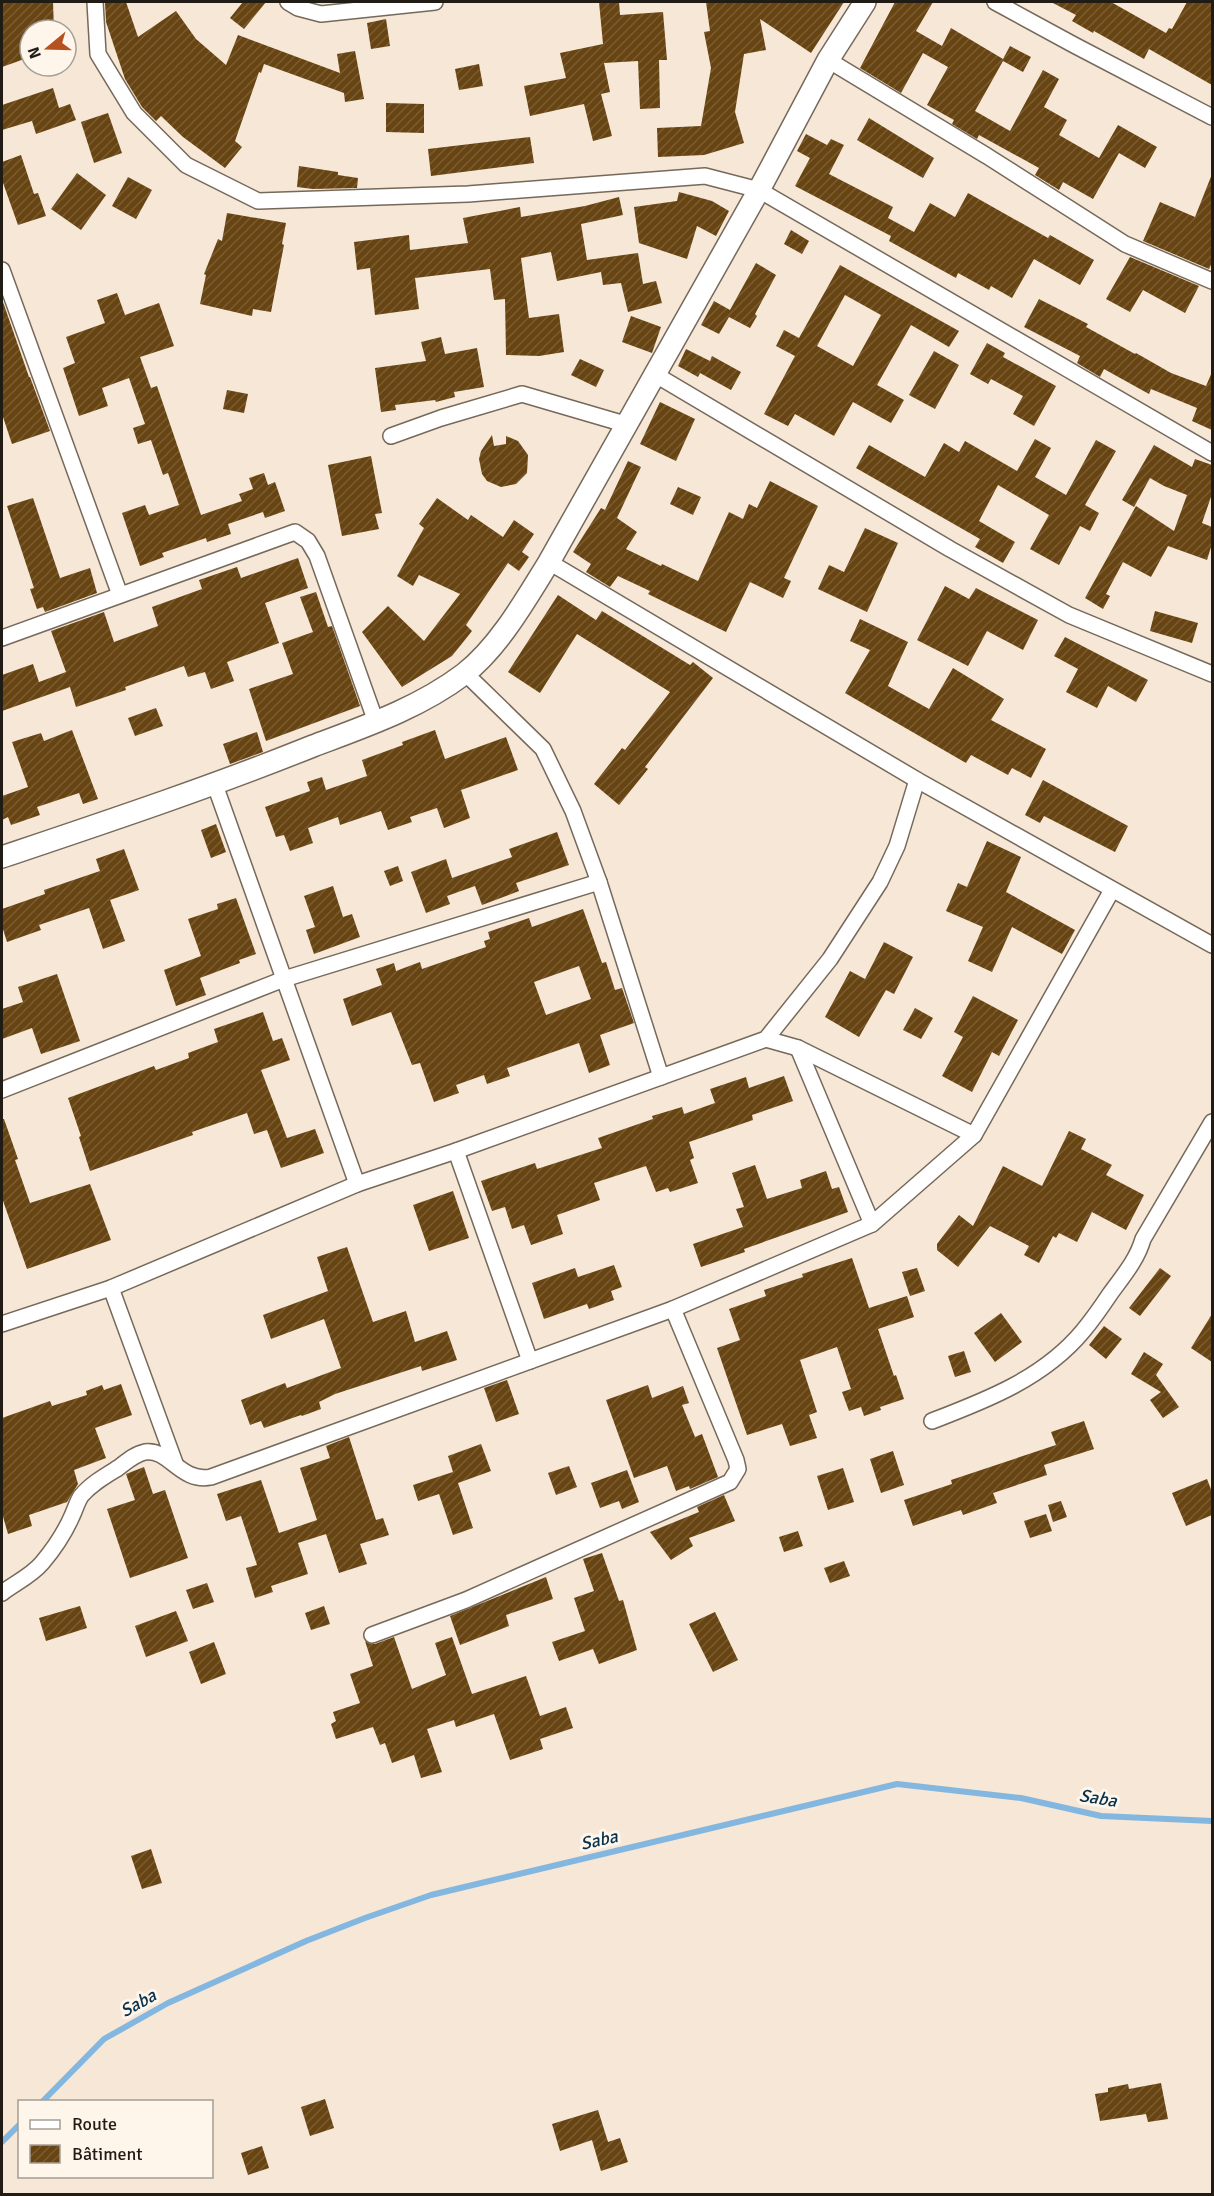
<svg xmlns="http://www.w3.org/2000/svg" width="1214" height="2196" font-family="Signika,sans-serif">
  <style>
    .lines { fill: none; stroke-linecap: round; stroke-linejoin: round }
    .stream { stroke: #83b7df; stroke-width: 6 }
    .building { fill: url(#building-hatch); fill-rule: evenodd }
    .street-casing { stroke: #76695a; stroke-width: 18 }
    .secondary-casing { stroke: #76695a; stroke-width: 24 }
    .street { stroke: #fff; stroke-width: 15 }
    .secondary { stroke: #fff; stroke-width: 21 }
    .labels { text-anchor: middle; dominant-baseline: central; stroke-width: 6; stroke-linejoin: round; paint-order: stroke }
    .water-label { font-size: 18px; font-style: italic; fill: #07314c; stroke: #fef5eb }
  </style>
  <defs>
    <pattern id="building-hatch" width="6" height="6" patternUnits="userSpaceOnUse" patternTransform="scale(1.5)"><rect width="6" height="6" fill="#674412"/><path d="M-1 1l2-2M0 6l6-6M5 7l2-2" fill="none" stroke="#785c33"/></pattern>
  </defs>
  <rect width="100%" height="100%" fill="#f6e7d6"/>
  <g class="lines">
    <!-- stream -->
    <g class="stream">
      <path d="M42,2102L104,2039L168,2003L306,1941L365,1918L431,1895L897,1784L1021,1798L1101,1816L1212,1821"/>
      <path d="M2,2142L20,2124"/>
    </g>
  </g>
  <!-- building -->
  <g class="building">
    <path d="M2,2H53L54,30H30V57L2,67Z"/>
    <path d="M108,2H126L138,37L176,11L196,39L226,65L238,35L340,73L337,54L355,51L364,99L345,102L344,93L264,64L261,73L259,72L235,141L242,147L225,168L183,137L161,116L156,121L142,107L125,79L106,22L105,3Z"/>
    <path d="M243,2H266L244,29L230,18Z"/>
    <path d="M599,2H619L620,15L663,12L667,60H659L660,108L640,109L638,61L604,63L610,92L601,94L612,136L593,141L584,104L530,116L524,86L566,78L560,53L603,44Z"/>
    <path d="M706,2H844L811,53L760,19L766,50L744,54L735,112L744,143L704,155L658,157L657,128L701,126L711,68L704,32L710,31Z"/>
    <path d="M895,2H933L916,31L942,46L951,28L1003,59L1010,46L1031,57L1023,72L1003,61L975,111L1010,131L1043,70L1059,79L1044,107L1067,120L1059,135L1099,158L1118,125L1157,147L1145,168L1119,153L1093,199L1063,182L1059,190L1035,175L1039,168L979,135L977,139L952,124L954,120L927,105L948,67L923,53L901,93L860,68Z"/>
    <path d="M1051,2H1111L1166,33L1169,28L1172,29L1187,2H1212V85L1149,49L1144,59L1094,31L1093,33L1072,21L1076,15Z"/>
    <path d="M386,19L390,46L371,49L367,23Z"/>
    <path d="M479,64L483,86L459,90L455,69Z"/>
    <path d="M53,88L59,108L70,104L76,120L36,134L32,121L2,130V105Z"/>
    <path d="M386,103L424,104V133L386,132Z"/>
    <path d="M108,113L122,153L94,163L81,122Z"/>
    <path d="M869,118L934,158L923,178L857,140Z"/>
    <path d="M806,134L827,145L831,139L844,145L829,174L893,207L888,218L914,232L930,203L955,217L968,193L1048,238L1050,235L1094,260L1080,285L1034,259L1012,298L991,286L989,290L958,273L956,278L889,241L891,236L795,186L810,158L797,151Z"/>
    <path d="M530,137L534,163L431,176L428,149Z"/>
    <path d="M21,155L34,194L38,193L46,216L18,225L2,180V162Z"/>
    <path d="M299,166L338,172V175L358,178L357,188L313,189L297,187Z"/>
    <path d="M77,173L106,195L81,230L51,209Z"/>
    <path d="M1212,174V263L1209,269L1143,241L1160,202L1195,217Z"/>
    <path d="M128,177L152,190L136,219L112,206Z"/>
    <path d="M679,192L712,201L729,211L716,236L697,226L687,259L639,243L634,207L677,201Z"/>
    <path d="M619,197L623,215L581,224L587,260L638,253L643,284L656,281L662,303L628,312L621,283L603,285L601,272L557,281L551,252L521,258L529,318L559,314L564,352L539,356L506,355L505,299L494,300L490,269L415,278L419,309L375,315L370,268L357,270L354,242L409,235L410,250L468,243L463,218L520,207L521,217L585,206Z"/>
    <path d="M227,213L286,223L282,244L284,245L271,312L253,309L252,316L200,304L206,275L204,274L218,239L222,241Z"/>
    <path d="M791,230L809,241L802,254L784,244Z"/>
    <path d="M1130,257L1199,286L1185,313L1143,290L1130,312L1106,299Z"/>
    <path d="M756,263L776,275L755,314L757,316L750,328L729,317L719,334L701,325L714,301L730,310Z"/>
    <path d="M840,265L959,331L949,347L911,325L877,385L904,400L891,423L853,402L834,436L795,414L788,426L764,414L795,356L776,346L784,330L799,338ZM845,295L881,315L853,366L817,346Z"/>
    <path d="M117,293L125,315L159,303L174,346L140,357L151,388L157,386L201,515L242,501L239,494L253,489L249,478L264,473L268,485L275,482L285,511L265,518L263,512L228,524L231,534L207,542L206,538L162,553L164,557L140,566L122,513L145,505L149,515L179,505L168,473L163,475L151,440L138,444L133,428L145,424L129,378L102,388L108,406L79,416L63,368L75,363L66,337L105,323L97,300Z"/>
    <path d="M1039,299L1088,324L1086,327L1135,354L1136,353L1171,373L1206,386L1212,372V430L1192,421L1197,408L1151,389L1149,394L1104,369L1100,377L1077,363L1080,356L1024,327Z"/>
    <path d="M2,302H3L29,377H30L50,431L12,444L2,414Z"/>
    <path d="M631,316L661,327L652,353L622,342Z"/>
    <path d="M441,337L445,354L477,348L484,387L454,392L455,397L436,402L435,400L395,405L396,410L381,412L375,368L426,361L421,342Z"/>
    <path d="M987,343L1005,353L1003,357L1056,386L1034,426L1013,414L1023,396L991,379L988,384L970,374Z"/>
    <path d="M686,349L710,361L712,356L741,372L731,390L700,373L698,377L678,366Z"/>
    <path d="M934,351L959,365L935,409L909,395Z"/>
    <path d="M580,359L604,370L596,387L571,375Z"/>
    <path d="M227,390L248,394L244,413L223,409Z"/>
    <path d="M660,402L695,419L676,461L640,444Z"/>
    <path d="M492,435L494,446L506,444V436L518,441L528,455L527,473L516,484L501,487L487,481L482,474L479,459L481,451Z"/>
    <path d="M1035,439L1051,448L1035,477L1066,495L1096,440L1116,451L1085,505L1099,513L1090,531L1080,526L1059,565L1030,549L1049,515L998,485L979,521L1015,542L1003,563L975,547L980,539L856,468L869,445L925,477L944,443L959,452L965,441L1017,471Z"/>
    <path d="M1154,445L1192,467L1195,459L1212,465V494L1202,523L1212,527V544L1207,560L1168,546L1151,577L1123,562L1106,594L1110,596L1103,609L1085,598L1136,506L1174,531L1187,495L1164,486L1150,478L1134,507L1122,500Z"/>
    <path d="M371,456L382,513L375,514L379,529L342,536L328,465Z"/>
    <path d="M628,461L641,467L617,518L637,532L626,549L661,566L662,564L698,581L729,512L743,519L749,504L757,508L770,481L818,506L784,578L791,581L783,598L750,582L726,632L648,594L650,591L618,576L610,587L586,572L591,564L573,552L601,508L605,510Z"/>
    <path d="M678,487L701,497L693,515L670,504Z"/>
    <path d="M33,498L60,578L90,568L97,593L45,612L43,607L37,609L30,589L34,588L7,506Z"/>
    <path d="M437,498L468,520L471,515L503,537L514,520L534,534L522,552L529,557L519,571L508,563L466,625L472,631L452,656L402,687L362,632L388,606L424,641L460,594L419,575L413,586L397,576L424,528L419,524Z"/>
    <path d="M865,528L898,543L867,612L818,589L829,565L844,572Z"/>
    <path d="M298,558L308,588L265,603L279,643L227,662L234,681L211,689L205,672L188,677L184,666L125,687L126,690L76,707L70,687L2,711V675L33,664L39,682L66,672L51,631L104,612L114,642L158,626L152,607L202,589L199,580L237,567L241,578Z"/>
    <path d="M945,586L969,599L976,588L1038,620L1023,650L987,631L968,666L917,640Z"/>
    <path d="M316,592L328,627L332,626L360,706L266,741L249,689L293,674L282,643L313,632L300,597Z"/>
    <path d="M558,595L596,620L602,611L690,665L693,662L713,678L645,767L648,769L619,805L594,784L622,748L625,750L670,692L577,634L540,693L508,672Z"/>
    <path d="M1155,611L1198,623L1192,643L1150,631Z"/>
    <path d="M860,619L908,642L888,686L929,709L953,668L1004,699L991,720L1046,749L1031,778L1012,768L1008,775L971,755L966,763L845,693L870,650L850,641Z"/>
    <path d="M1065,637L1148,680L1136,702L1108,686L1097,708L1066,692L1078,669L1054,656Z"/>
    <path d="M156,708L163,726L135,736L128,718Z"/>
    <path d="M72,730L98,799L83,804L79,793L37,807L40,815L11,825L8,817L2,820V796L28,787L12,742L41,733L44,741Z"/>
    <path d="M435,730L445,759L506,737L518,770L461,790L470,818L444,828L437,808L410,817L412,822L388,830L381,811L340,825L338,817L308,828L313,843L290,851L284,835L276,837L265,807L310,791L307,782L322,777L326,790L367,776L362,760L403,745L402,742Z"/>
    <path d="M257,732L263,752L230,764L223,744Z"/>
    <path d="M1043,780L1128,826L1115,852L1044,816L1040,823L1025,815Z"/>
    <path d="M216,824L226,852L211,858L201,830Z"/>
    <path d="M557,832L569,865L516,883L519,891L482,905L475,886L447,896L450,904L426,913L411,872L446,859L452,878L512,857L509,849Z"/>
    <path d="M987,841L1021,857L1006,892L1075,930L1062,954L1012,927L992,972L968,961L983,927L946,911L958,883L967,887Z"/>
    <path d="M124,849L139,890L110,900L125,941L103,949L89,908L39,925L41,930L7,942L2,926V909L45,894L44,890L100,871L96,859Z"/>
    <path d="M398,866L403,881L390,886L384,871Z"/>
    <path d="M333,886L343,917L352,914L360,937L314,954L306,930L315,927L304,896Z"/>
    <path d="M236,898L256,954L239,960L240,963L200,978L206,995L176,1006L164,970L201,956L188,919L218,909L217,904Z"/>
    <path d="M583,909L602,963L606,962L615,990L622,988L634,1023L600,1035L610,1065L589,1073L579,1043L507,1068L510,1076L487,1084L484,1075L456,1085L459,1093L434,1102L420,1063L412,1065L391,1012L352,1026L343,999L382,985L376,969L394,963L396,971L420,962L422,969L486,947L484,941L490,939L488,932L529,918L532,927ZM579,966L591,999L546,1015L534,982Z"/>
    <path d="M884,942L913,957L894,994L886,990L859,1037L825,1017L850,971L865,979Z"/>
    <path d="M57,974L80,1041L41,1054L32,1028L2,1039V1009L23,1002L18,987Z"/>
    <path d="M973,996L1018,1020L999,1056L992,1052L972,1092L942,1076L963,1037L954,1032Z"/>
    <path d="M915,1008L933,1018L921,1039L903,1030Z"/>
    <path d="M263,1012L273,1041L282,1038L290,1060L261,1070L287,1138L315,1129L324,1153L281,1168L267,1130L254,1134L247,1113L192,1132L193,1135L90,1171L79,1137L81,1136L68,1098L154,1066L156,1070L189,1058L188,1053L218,1042L214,1029Z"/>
    <path d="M784,1076L793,1101L752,1115L753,1120L689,1142L694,1158L690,1160L698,1183L670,1192L668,1188L656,1192L646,1166L594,1183L600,1200L557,1215L563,1234L531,1245L524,1225L512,1229L505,1207L492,1211L481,1181L535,1163L537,1169L602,1148L598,1138L653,1119L652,1116L682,1107L684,1114L715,1103L710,1089L746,1077L749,1088Z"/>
    <path d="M2,1119H4L18,1159L15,1160L30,1203L90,1184L111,1240L27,1269L2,1198Z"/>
    <path d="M1069,1131L1086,1139L1081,1149L1112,1165L1106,1175L1144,1195L1126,1230L1092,1212L1077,1242L1059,1233L1056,1238L1053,1236L1039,1263L1024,1255L1029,1246L990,1226L958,1267L937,1250V1244L959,1215L973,1226L1003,1166L1042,1186Z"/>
    <path d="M755,1165L767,1199L802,1188L800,1180L826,1171L832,1189L839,1187L848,1212L744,1249L745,1252L701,1267L693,1244L743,1227L736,1209L744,1207L732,1173Z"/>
    <path d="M453,1191L469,1238L429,1251L413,1205Z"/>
    <path d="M347,1247L373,1322L406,1311L415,1342L447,1331L457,1360L422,1371L421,1366L335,1394L319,1402L321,1409L302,1416L301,1415L264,1428L261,1421L250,1425L241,1400L285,1383L287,1388L341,1368L324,1319L271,1339L263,1315L328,1291L317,1257Z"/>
    <path d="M852,1258L869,1308L907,1296L914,1317L878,1329L894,1376L896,1375L904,1399L880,1407L881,1410L864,1416L861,1407L849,1411L842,1392L851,1389L837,1347L800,1360L817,1412L809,1415L817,1438L790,1446L782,1424L747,1435L717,1348L740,1340L729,1309L766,1296L764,1290L803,1277L802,1274Z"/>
    <path d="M614,1265L622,1287L611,1291L614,1300L589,1309L587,1304L544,1319L532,1283L575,1268L578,1277Z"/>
    <path d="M917,1268L925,1291L910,1296L902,1272Z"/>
    <path d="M1160,1268L1171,1276L1140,1316L1129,1308Z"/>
    <path d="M1001,1313L1022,1342L995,1362L974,1333Z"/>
    <path d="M1212,1314V1362L1191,1348Z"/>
    <path d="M1104,1326L1122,1339L1106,1359L1089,1345Z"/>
    <path d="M964,1351L971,1372L955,1377L948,1356Z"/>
    <path d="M1144,1352L1163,1364L1156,1375L1179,1407L1163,1418L1150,1400L1161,1392L1131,1374Z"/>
    <path d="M507,1380L519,1414L496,1422L484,1388Z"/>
    <path d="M121,1384L132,1415L95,1428L106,1458L74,1470L78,1484L67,1502L29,1515L32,1526L8,1534L2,1513V1418L50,1401L52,1406L87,1395L86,1391L102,1385L104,1390Z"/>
    <path d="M648,1385L652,1398L683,1386L689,1403L682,1405L695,1437L702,1434L718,1477L690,1489L689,1486L676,1491L667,1466L634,1478L606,1400Z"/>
    <path d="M1084,1421L1094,1449L1044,1465L1047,1475L993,1493L997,1503L963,1515L961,1510L913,1526L904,1500L952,1484L951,1480L1056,1445L1051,1432Z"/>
    <path d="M349,1437L376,1520L383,1518L389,1535L360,1544L367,1564L339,1573L326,1534L298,1543L308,1574L271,1586L273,1592L255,1598L246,1568L257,1565L241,1516L226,1521L217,1494L261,1480L279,1533L317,1520L300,1468L330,1458L326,1446Z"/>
    <path d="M481,1444L491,1471L458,1483L473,1528L453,1535L439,1494L418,1501L413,1485L453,1472L448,1456Z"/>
    <path d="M893,1451L904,1485L881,1493L870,1459Z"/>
    <path d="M569,1466L577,1487L556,1495L548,1473Z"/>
    <path d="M144,1467L153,1494L165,1490L188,1558L130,1578L107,1509L135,1500L126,1474Z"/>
    <path d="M843,1468L854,1502L828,1510L817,1476Z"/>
    <path d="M627,1470L639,1502L622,1509L619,1501L600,1508L591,1483Z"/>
    <path d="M1207,1479L1212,1492V1515L1186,1526L1172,1493Z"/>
    <path d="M724,1495L735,1521L689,1538L693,1546L671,1560L650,1532L699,1512L697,1507Z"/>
    <path d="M1061,1501L1067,1517L1053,1522L1048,1505Z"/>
    <path d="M1046,1514L1052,1531L1030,1538L1024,1521Z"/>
    <path d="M798,1531L803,1546L784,1552L779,1537Z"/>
    <path d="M602,1553L619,1601L623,1600L637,1650L599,1664L593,1649L559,1661L552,1642L585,1631L574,1598L594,1591L583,1559Z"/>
    <path d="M844,1561L850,1576L830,1583L824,1568Z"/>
    <path d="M546,1577L553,1599L506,1615L509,1626L460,1645L450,1616Z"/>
    <path d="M207,1583L214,1602L193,1609L186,1590Z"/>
    <path d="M80,1606L87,1628L46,1641L39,1618Z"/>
    <path d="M324,1606L330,1624L311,1630L305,1613Z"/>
    <path d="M176,1611L188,1641L146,1657L135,1626Z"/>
    <path d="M715,1612L738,1660L713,1672L689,1624Z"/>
    <path d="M394,1637L412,1689L446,1675L435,1643L452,1637L472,1694L526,1676L540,1716L566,1707L573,1728L540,1739L543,1749L510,1760L494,1714L456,1727L454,1720L427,1729L442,1772L421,1778L414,1755L392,1763L385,1743L380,1745L373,1727L336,1739L331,1724L336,1721L333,1712L360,1703L350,1674L373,1666L365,1641L370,1644H375Z"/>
    <path d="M214,1642L226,1674L201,1684L189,1652Z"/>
    <path d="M151,1849L162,1883L142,1889L131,1856Z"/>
    <path d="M1161,2083L1168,2119L1148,2122L1146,2114L1100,2121L1095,2094L1108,2092V2088L1128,2084L1129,2089Z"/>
    <path d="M325,2099L334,2128L310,2136L301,2107Z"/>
    <path d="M598,2110L608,2142L620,2138L628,2162L601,2171L592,2140L560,2151L552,2124Z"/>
    <path d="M262,2146L269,2168L248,2175L241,2153Z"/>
  </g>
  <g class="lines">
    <defs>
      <g id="street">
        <path d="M95,2L98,54L134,113L186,165L258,201L468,194L705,176L759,190L1212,453"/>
        <path d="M288,2L298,8L321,14L435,2"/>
        <path d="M995,2L1074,45L1212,117"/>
        <path d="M828,60L987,156L1125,244L1212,281"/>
        <path d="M2,270L120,595"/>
        <path d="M656,375L950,549L1069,615L1212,674"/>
        <path d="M391,436L441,418L522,394L628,425"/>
        <path d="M549,562L917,780L1212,945"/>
        <path d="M2,638L295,532L308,541L317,556L376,722"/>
        <path d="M465,673L543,749L573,811L599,882L661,1077"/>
        <path d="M215,785L357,1184"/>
        <path d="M766,1039L798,1048L974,1135"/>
        <path d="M798,1048L872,1224"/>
        <path d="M2,1090L284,979L599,882"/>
        <path d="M456,1151L530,1361"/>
        <path d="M111,1288L175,1463"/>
        <path d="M2,1324L111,1288L357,1184L456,1151L766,1039L830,959L880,882L897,846L917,780"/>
        <path d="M932,1421C987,1400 1044,1378 1083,1331C1093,1319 1102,1306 1110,1294C1123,1276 1137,1260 1143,1239L1212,1122"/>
        <path d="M2,1593C15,1583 31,1576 42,1563C53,1550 65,1532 72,1516C75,1510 77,1502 81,1496C91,1484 105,1476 118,1468C126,1462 135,1454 145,1452C169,1448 180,1483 211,1477L673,1309L872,1224L974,1135L1112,890"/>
        <path d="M372,1635L466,1600L730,1482L738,1469L736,1460L673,1309"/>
      </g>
      <path id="secondary" d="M2,857C106,822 211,787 313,746C366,726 419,708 464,674C499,647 526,599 549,562L759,190L828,60L865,2"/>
    </defs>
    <!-- street casing -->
    <use href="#street" class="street-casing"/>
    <!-- secondary casing -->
    <use href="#secondary" class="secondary-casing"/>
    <!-- street -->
    <use href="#street" class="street"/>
    <!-- secondary -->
    <use href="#secondary" class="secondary"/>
  </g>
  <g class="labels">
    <!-- water labels -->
    <g class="water-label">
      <text transform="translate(1098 1798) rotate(9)">Saba</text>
      <text transform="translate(599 1840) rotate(-13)">Saba</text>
      <text transform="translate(138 2003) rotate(-29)">Saba</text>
    </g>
  </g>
  <!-- border -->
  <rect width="1214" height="2196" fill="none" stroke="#201b15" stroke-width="6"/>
  <!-- legend -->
  <rect x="18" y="2100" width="195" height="78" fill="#fef5eb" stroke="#a59e95" stroke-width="1.5"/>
  <rect x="30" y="2120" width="30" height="9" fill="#ffffff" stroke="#a59e95" stroke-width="1.5"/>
  <text x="72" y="2130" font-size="18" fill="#201b15">Route</text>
  <rect x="30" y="2145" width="30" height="18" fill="url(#building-hatch)" stroke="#a59e95" stroke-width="1.5"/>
  <text x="72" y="2160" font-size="18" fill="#201b15">Bâtiment</text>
  <!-- north arrow -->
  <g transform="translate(48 48) rotate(251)"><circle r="28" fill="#fef5eb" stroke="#a59e95" stroke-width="1.5"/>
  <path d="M0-4.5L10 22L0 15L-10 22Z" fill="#b65220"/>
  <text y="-9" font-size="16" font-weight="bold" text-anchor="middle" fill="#201b15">N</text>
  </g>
</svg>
